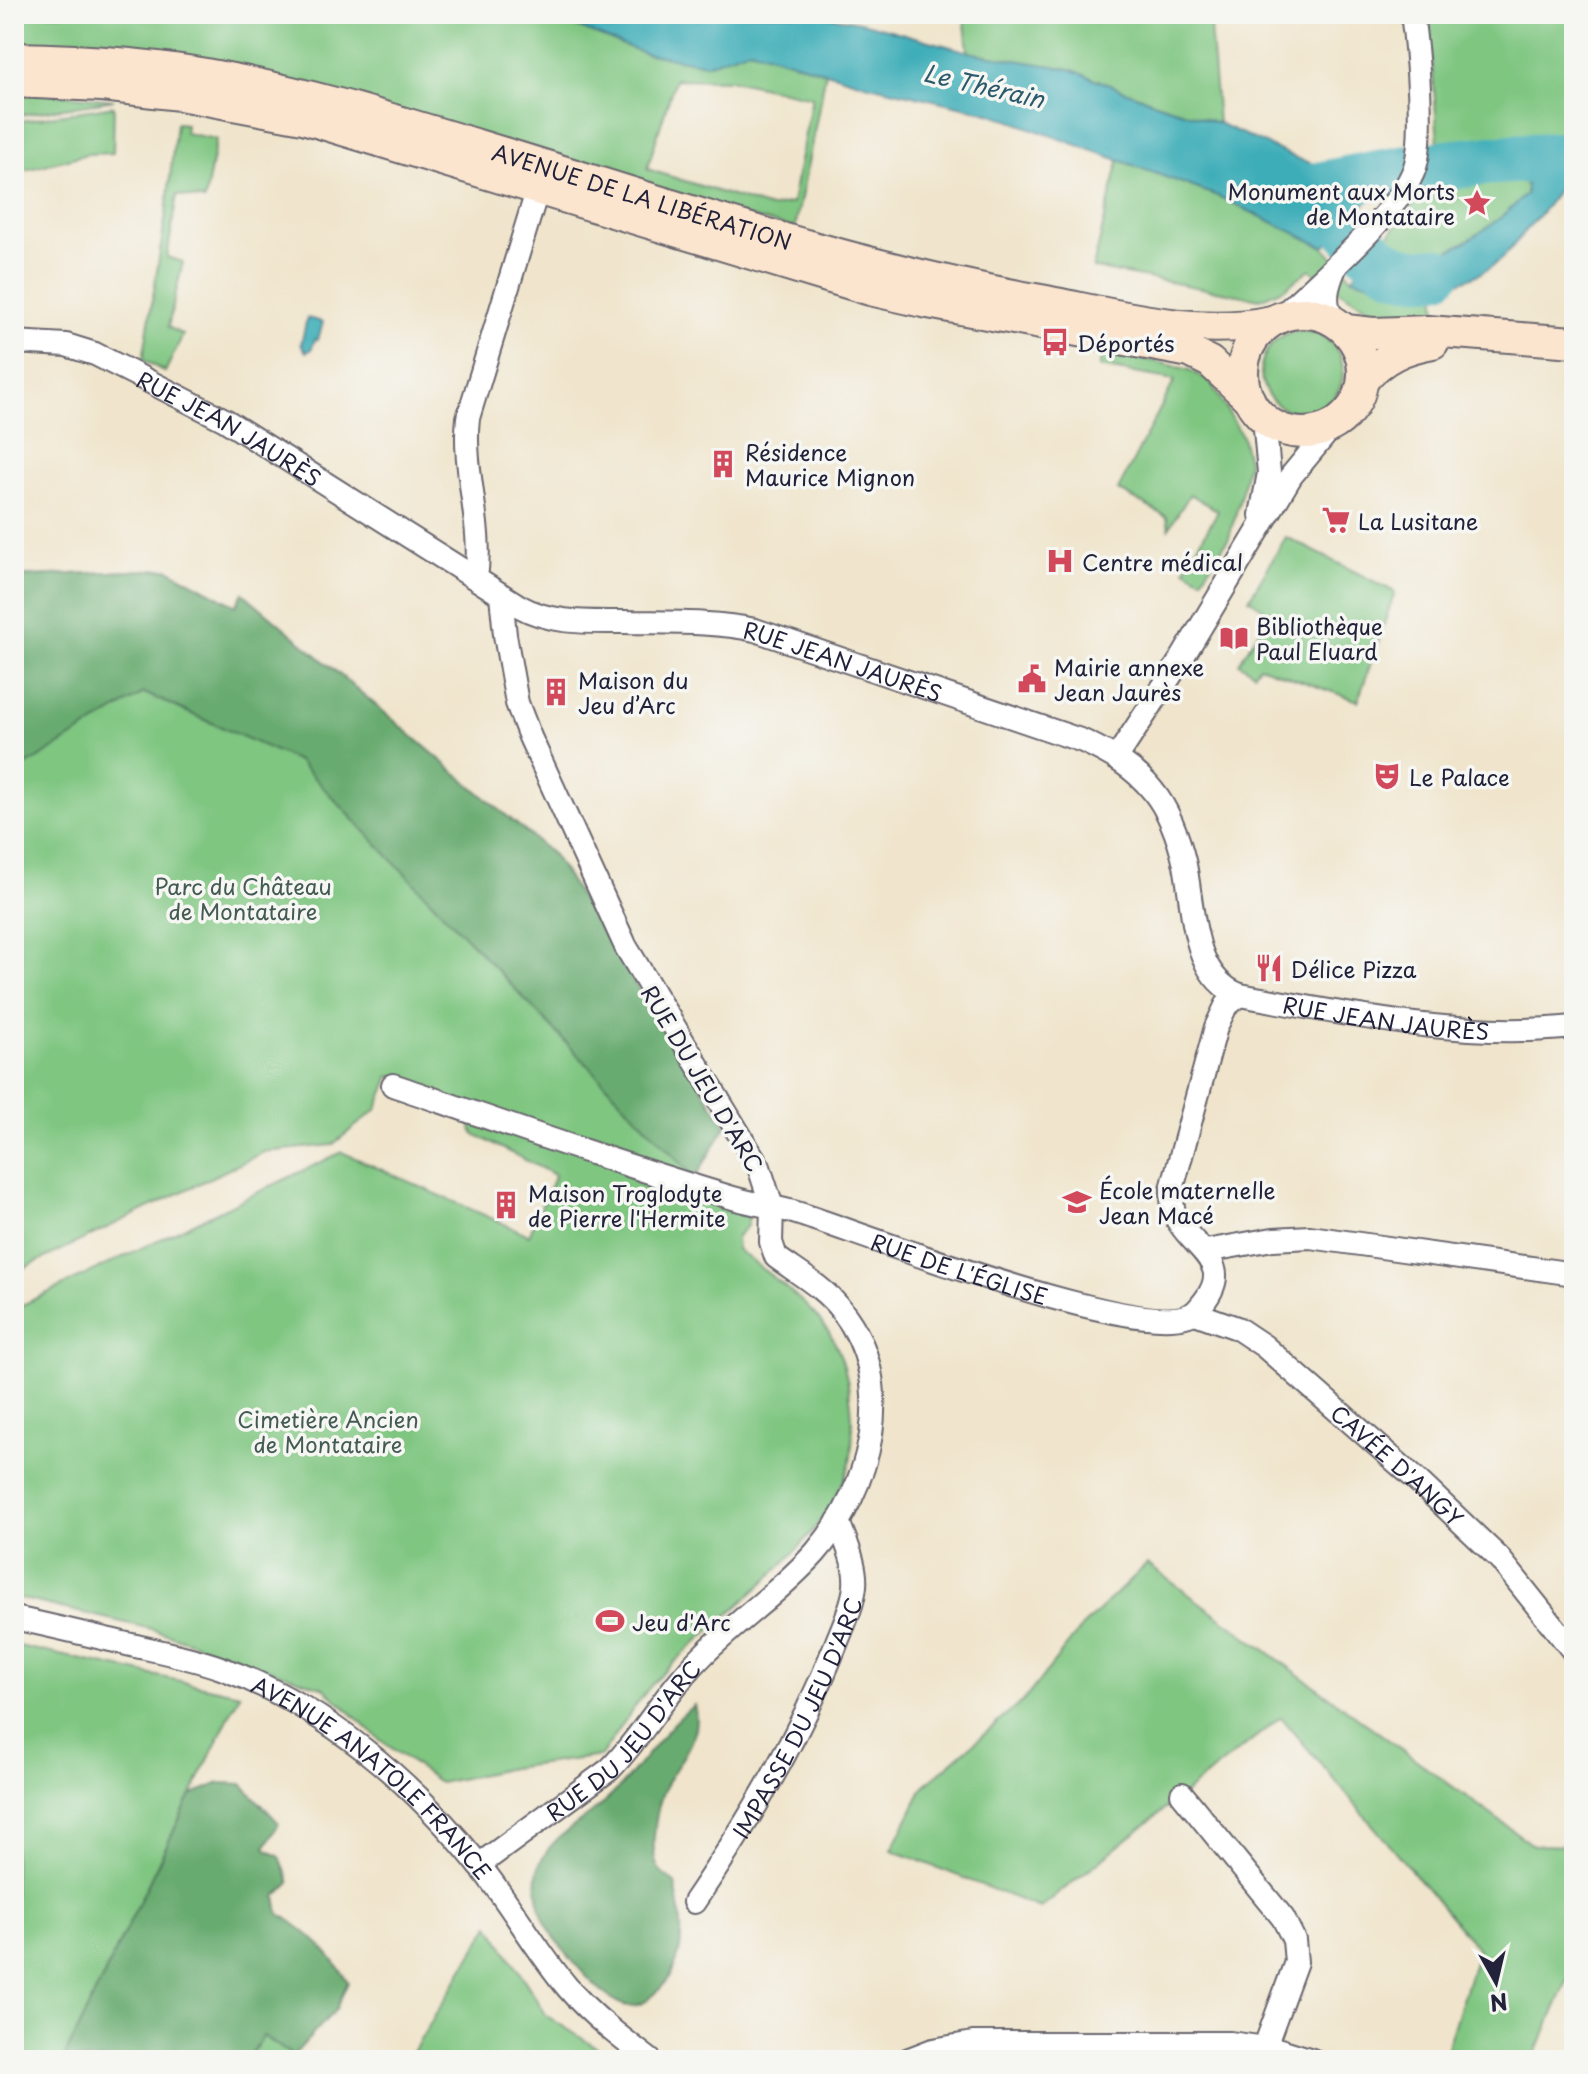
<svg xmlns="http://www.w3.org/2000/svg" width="1588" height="2074" font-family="'Playpen Sans',sans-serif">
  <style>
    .green { fill: #7fc681; stroke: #50745e; stroke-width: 2; fill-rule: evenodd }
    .forest { fill: #67ab6f; stroke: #465; stroke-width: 2 }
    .water { fill: #3cadb8; stroke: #2f687a; stroke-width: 2 }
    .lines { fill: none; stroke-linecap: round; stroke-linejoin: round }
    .river { stroke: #3cadb8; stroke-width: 50 }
    .street-casing { stroke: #6a666e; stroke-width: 26 }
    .secondary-casing { stroke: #6a666e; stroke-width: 34 }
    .street { stroke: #fff; stroke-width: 22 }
    .secondary { stroke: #fbe5cf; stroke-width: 30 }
    .labels { text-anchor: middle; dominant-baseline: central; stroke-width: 7; stroke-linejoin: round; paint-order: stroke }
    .poi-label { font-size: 22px; fill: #22223b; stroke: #f6f6f2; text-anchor: start }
    .street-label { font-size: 22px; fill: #22223b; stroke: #f6f6f2 }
    .park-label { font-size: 22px; fill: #435b54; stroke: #f6f6f2 }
    .water-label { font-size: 24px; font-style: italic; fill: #2c5a6d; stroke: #f6f6f2 }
  </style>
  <rect width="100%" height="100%" fill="#f6f6f2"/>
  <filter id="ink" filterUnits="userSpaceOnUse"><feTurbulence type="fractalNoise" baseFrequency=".0125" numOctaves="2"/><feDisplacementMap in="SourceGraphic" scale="16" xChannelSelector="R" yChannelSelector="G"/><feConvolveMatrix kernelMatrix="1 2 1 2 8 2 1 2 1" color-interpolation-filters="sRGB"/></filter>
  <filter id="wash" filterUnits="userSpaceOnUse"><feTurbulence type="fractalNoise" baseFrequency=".006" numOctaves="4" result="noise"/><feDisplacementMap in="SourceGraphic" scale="32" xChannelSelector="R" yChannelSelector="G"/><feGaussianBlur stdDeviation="1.8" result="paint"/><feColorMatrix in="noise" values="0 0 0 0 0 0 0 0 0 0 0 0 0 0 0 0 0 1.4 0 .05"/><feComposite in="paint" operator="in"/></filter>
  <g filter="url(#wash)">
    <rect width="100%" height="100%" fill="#f0e5cc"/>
    <!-- green -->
    <g class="green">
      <path d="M14,14H544L644,53L707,64L749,49L826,72L795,228L14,44ZM675,79L732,80L812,97L792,203L770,208L647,169Z"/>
      <path d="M964,14H1209L1218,123L1158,104L1070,69L972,53L968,51Z"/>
      <path d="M1429,14H1574V148L1453,142L1438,144Z"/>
      <path d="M14,90L114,100L14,116Z"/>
      <path d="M114,106L113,153L87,154L14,173V122Z"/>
      <path d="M176,123L186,124L185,133L216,139L205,200L177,195L167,257L183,262L168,327L183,335L165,372L143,360L166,214Z"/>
      <path d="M1119,160L1218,196L1324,247L1352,278L1409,288L1435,287L1437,316H1383L1328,284L1310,269L1285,288L1260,299L1093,268Z"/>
      <path d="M1514,172L1524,177L1527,194C1503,219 1446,262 1411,260L1384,241L1423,192L1430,179Z"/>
      <circle cx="1302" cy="372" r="41"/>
      <path d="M1102,354L1154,361L1190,370L1211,383L1242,436L1248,461L1242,491L1229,538L1202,579L1185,569L1218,511L1190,494L1169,528L1167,517L1118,490L1175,380L1099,367Z"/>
      <path d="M1286,537L1395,592L1358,701L1259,666L1254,673L1239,663L1270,613L1249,599Z"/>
      <path d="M168,569L236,606L243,593L553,855L726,1126L695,1178L749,1216L747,1226L736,1237L737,1249C767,1274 805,1298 828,1331C843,1353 848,1379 851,1405C853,1425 854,1447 849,1466C826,1546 717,1618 659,1677C637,1699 620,1730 601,1756L511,1768L440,1783L379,1739L324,1688L152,1629L14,1597V1309L342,1152L529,1235L555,1175L474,1134L461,1101L390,1076L377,1109L332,1145L264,1152L14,1273V577Z"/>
      <path d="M1147,1564L1533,1845L1574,1846V1966L1533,2060H1443L1478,1949L1281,1717L1040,1908L892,1850L924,1786L1024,1700L1081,1628Z"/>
      <path d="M14,1645L240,1694L63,2060H14Z"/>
      <path d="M490,1925L547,2016L616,2060H408Z"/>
      <path d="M263,2036L299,2060H248Z"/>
    </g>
    <!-- forest -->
    <g class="forest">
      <path d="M168,569L236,606L243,593L553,855L726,1126L695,1178L298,761L144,693L14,773V577Z"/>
      <path d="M694,1705C703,1738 679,1759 666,1785C657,1804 647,1854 660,1871C664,1876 671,1880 675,1883C684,1929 689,1967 649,1999C642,2005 630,2008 621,2004C599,1996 549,1937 542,1914C538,1901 534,1879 539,1866C548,1840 574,1827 594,1811C633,1781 656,1735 694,1705Z"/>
      <path d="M220,1783L242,1784L279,1823L265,1848L280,1857L290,1883L276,1896L279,1913C308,1932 331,1952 348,1982L336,2009L293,2056L263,2036L248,2060H63L191,1795Z"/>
    </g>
    <!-- water -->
    <g class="water">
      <path d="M544,14H815L865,23L973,53L1070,69L1158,104L1218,123L1301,160L1336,171L1365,166L1397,155L1365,204L1324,247L1218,196L989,113L869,85L750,49L707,64L644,53Z"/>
      <path d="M1453,142L1574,148V177L1565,174C1554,200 1545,208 1527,229C1518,239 1509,253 1499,261C1456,295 1401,292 1352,278L1384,241L1411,260C1446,262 1503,219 1526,194V182L1514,172L1430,179L1438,144Z"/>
      <path d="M307,318L323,322L318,340L315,339L311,350L306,352L301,344Z"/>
    </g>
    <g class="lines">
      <!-- river -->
      <g class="river">
        <path d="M1319,187C1398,169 1478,159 1560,157L1574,161"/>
        <path d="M1288,193C1301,198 1317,202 1328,210C1367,241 1378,281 1436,272"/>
      </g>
    </g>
  </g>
  <g filter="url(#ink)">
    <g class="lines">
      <defs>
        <g id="street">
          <path d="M1281,317C1315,284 1402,210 1415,167C1425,135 1417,49 1412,14"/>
          <path d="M1333,320C1323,301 1327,287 1335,268"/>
          <path id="s1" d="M14,342L66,345L95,354L225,420L519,606C551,624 587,622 623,622C667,623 712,621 755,630L1083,741C1111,754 1134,767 1153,791C1170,812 1179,839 1185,865C1194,908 1191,977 1240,995C1352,1015 1459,1039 1574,1027"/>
          <path d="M1261,515L1269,473L1264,418"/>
          <path d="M476,578C484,525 462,471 468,418L542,175"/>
          <path d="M1117,757L1182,658L1291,476L1335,423"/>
          <path id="s2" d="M393,1085C506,1124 619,1164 733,1198C756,1205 780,1207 803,1215C860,1233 1160,1350 1197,1310C1237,1267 1201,1255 1180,1224C1172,1214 1172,1201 1172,1189L1216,1027L1226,1006L1240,995"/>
          <path d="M1206,1251L1273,1239L1310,1237L1574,1274"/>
          <path id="s3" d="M1195,1313L1237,1328L1264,1346L1417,1480L1499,1558L1574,1652"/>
          <path id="s4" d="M14,1618C52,1626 89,1635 127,1644C158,1651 190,1657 221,1668C323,1705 412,1781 479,1865C511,1904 535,1949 568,1988C592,2016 621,2038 650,2060"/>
          <path d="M1182,1794L1283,1918L1294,1940L1296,1962L1260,2060"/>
          <path id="s5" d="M479,1865L610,1769C644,1734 667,1690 702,1656C738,1620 781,1591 815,1553C871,1489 899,1383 842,1311C825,1288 799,1274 776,1257L771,1242L772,1207L759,1167L626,947L530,737L517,703L505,635L501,595"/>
          <path id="s6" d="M694,1902C749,1821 800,1736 836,1644C843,1626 853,1606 855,1586C857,1564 845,1541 838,1521"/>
          <path d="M907,2060L933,2050L973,2043H1230L1280,2050L1312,2060"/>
        </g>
        <g id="secondary">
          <path id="s7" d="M14,58C85,59 158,64 227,78C313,94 395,120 478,145C663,201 845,265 1035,299C1112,313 1194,338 1272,321"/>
          <path d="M14,82L102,86L180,95L303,118L870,290L923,302L1190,352L1210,362L1249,399"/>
          <circle cx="1303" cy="373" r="60"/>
          <path d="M1346,330L1373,333L1428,331L1574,342"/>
          <path d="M1363,380C1383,357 1404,348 1433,343"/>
        </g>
      </defs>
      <!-- street casing -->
      <use href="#street" class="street-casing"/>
      <!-- secondary casing -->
      <use href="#secondary" class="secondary-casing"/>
      <!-- street -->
      <use href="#street" class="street"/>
      <!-- secondary -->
      <use href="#secondary" class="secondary"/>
    </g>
  </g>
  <!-- icons -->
  <defs>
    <symbol id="sight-bare" viewBox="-9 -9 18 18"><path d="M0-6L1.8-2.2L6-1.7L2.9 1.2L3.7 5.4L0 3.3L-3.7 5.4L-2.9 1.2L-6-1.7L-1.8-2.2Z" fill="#d1495b" stroke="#f6f6f2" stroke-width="2.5" paint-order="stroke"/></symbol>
    <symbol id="bus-bare" viewBox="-9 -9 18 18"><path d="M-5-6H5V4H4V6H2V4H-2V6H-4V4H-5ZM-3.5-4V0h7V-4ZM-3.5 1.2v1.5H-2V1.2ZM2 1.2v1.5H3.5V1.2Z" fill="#d1495b" stroke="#f6f6f2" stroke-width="2.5" paint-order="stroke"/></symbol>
    <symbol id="building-bare" viewBox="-9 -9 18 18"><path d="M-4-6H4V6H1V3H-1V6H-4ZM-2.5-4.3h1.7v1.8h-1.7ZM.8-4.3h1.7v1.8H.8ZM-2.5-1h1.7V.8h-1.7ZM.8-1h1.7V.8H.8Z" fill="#d1495b" stroke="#f6f6f2" stroke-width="2.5" paint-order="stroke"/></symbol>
    <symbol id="supermarket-bare" viewBox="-9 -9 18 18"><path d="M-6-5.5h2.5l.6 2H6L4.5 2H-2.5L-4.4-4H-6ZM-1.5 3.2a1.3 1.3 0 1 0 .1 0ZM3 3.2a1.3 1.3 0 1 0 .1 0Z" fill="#d1495b" stroke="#f6f6f2" stroke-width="2.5" paint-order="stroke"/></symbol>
    <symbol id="hospital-bare" viewBox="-9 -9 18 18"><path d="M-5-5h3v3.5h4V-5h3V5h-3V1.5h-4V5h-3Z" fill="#d1495b" stroke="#f6f6f2" stroke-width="2.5" paint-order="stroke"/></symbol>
    <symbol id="library-bare" viewBox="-9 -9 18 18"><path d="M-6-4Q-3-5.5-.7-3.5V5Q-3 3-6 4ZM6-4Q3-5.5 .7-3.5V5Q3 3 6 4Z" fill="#d1495b" stroke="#f6f6f2" stroke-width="2.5" paint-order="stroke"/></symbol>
    <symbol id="civic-bare" viewBox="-9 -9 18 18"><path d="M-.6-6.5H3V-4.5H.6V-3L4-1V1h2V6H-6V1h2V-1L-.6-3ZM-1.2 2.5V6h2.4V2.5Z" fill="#d1495b" stroke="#f6f6f2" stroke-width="2.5" paint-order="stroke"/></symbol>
    <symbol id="theatre-bare" viewBox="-9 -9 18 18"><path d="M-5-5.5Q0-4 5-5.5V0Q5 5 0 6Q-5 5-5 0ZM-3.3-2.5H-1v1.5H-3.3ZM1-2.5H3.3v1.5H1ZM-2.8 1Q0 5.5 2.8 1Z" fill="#d1495b" stroke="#f6f6f2" stroke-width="2.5" paint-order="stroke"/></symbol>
    <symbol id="restaurant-bare" viewBox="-9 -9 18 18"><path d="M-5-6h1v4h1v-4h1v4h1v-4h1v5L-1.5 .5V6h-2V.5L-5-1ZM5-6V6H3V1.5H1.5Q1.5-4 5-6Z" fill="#d1495b" stroke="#f6f6f2" stroke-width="2.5" paint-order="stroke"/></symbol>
    <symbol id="school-bare" viewBox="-9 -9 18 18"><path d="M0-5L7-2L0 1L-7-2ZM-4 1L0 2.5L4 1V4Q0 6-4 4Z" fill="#d1495b" stroke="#f6f6f2" stroke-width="2.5" paint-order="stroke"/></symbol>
    <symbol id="stadium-bare" viewBox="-9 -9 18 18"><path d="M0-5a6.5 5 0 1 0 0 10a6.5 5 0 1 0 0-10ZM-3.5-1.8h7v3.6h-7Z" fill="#d1495b" stroke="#f6f6f2" stroke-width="2.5" paint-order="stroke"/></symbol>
  </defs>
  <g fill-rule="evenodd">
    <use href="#sight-bare" x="1457" y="183" width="40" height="40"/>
    <use href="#bus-bare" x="1035" y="322" width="40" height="40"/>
    <use href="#building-bare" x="703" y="444" width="40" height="40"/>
    <use href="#supermarket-bare" x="1316" y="500" width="40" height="40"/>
    <use href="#hospital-bare" x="1040" y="541" width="40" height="40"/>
    <use href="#library-bare" x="1214" y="618" width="40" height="40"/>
    <use href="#civic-bare" x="1012" y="659" width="40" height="40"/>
    <use href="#building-bare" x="536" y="672" width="40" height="40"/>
    <use href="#theatre-bare" x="1367" y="756" width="40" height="40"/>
    <use href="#restaurant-bare" x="1249" y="948" width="40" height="40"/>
    <use href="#school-bare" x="1057" y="1182" width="40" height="40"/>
    <use href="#building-bare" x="486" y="1185" width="40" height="40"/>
    <use href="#stadium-bare" x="590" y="1601" width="40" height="40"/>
  </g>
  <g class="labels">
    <!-- poi labels -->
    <g class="poi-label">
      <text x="1455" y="190" text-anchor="end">Monument aux Morts<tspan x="1455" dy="25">de Montataire</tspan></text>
      <text x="1077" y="342">Déportés</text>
      <text x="745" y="451">Résidence<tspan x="745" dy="25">Maurice Mignon</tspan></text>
      <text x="1358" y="520">La Lusitane</text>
      <text x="1082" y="561">Centre médical</text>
      <text x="1256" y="625">Bibliothèque<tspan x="1256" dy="25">Paul Eluard</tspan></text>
      <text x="1054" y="666">Mairie annexe<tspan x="1054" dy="25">Jean Jaurès</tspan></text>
      <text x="578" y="679">Maison du<tspan x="578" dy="25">Jeu d’Arc</tspan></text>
      <text x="1409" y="776">Le Palace</text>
      <text x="1291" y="968">Délice Pizza</text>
      <text x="1099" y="1189">École maternelle<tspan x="1099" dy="25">Jean Macé</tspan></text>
      <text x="528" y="1192">Maison Troglodyte<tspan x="528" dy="25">de Pierre l'Hermite</tspan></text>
      <text x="632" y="1621">Jeu d'Arc</text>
    </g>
    <!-- street labels -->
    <g class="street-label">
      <text stroke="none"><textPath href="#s7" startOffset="646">AVENUE DE LA LIBÉRATION</textPath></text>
      <text stroke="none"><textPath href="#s1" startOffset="236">RUE JEAN JAURÈS</textPath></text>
      <text stroke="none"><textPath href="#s1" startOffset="908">RUE JEAN JAURÈS</textPath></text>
      <text stroke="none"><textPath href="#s1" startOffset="1626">RUE JEAN JAURÈS</textPath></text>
      <text transform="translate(703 1078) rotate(59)">RUE DU JEU D'ARC</text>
      <text stroke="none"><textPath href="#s2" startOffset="596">RUE DE L'ÉGLISE</textPath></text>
      <text stroke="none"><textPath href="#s3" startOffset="256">CAVÉE D'ANGY</textPath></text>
      <text stroke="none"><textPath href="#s6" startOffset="212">IMPASSE DU JEU D'ARC</textPath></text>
      <text stroke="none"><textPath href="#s5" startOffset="192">RUE DU JEU D'ARC</textPath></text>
      <text stroke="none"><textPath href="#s4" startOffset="402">AVENUE ANATOLE FRANCE</textPath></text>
    </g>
    <!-- park labels -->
    <g class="park-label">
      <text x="243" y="885">Parc du Château<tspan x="243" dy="25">de Montataire</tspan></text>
      <text x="328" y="1418">Cimetière Ancien<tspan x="328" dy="25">de Montataire</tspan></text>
    </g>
    <!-- water labels -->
    <g class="water-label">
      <text transform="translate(984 85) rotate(13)">Le Thérain</text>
    </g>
  </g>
  <!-- margin -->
  <rect width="1588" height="2074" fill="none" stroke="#f6f6f2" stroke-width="48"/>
  <!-- north arrow -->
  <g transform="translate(1496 1982) rotate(172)" stroke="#f6f6f2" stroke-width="6" paint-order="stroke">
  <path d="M0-6L14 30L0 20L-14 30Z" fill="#22223b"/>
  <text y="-12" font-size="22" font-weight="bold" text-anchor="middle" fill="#22223b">N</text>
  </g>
</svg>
